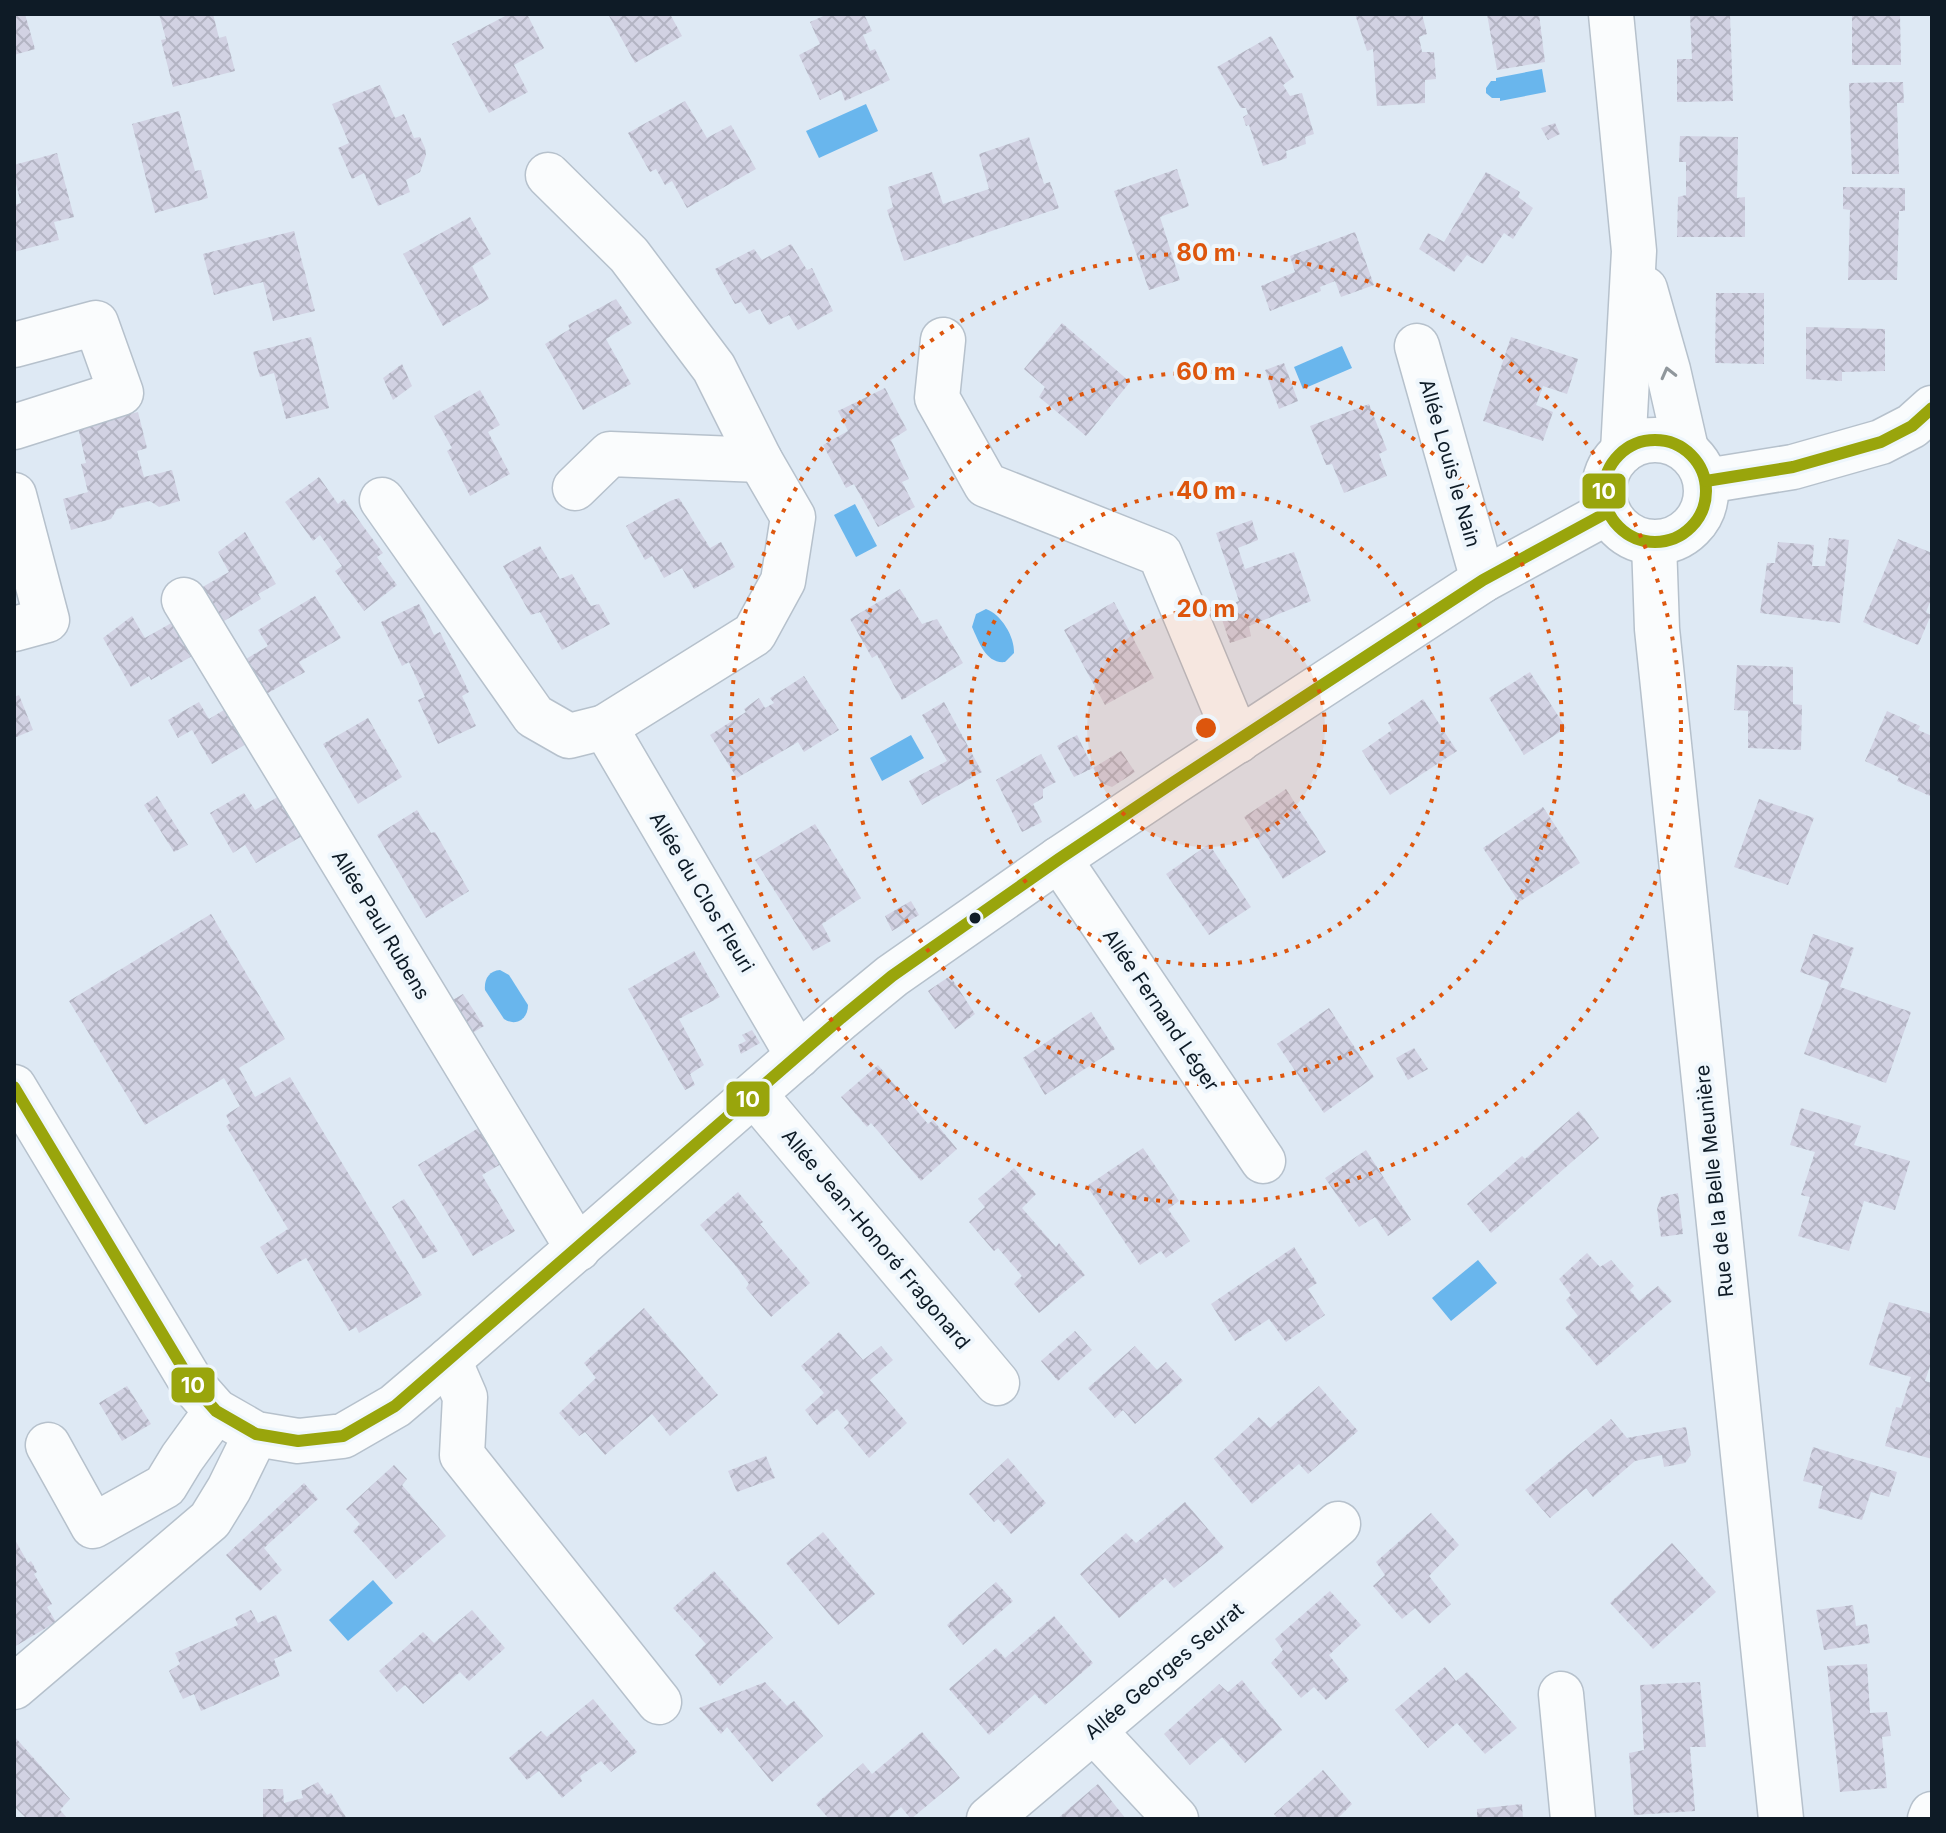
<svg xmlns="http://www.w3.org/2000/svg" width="1946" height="1833" font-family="Inter,sans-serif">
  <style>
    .water { fill: #69b6ed }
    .building { fill: url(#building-cross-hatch) }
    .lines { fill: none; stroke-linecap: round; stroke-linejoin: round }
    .minor-casing { stroke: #b6c1cc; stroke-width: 47 }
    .minor { stroke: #fafcfd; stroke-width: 44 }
    .bus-1-casing { stroke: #eef6fc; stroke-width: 18 }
    .bus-1 { stroke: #99a50c; stroke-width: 12 }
    .oneway { stroke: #90979c }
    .ring { fill: none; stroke: #dd560d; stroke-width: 4; stroke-dasharray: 4 8 }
    .bus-dot { fill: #0e1b26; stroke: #eef6fc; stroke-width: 3 }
    .labels { text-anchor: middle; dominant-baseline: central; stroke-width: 8; stroke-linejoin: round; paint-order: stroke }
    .street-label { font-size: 20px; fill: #0e1b26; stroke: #eef6fc }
    .centre { fill: #dd560d; stroke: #eef6fc; stroke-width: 4 }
    .ring-label { font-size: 24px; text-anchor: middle; font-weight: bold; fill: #dd560d; stroke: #eef6fc; stroke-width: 8; stroke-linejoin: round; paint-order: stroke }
    .line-badge { stroke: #eef6fc; stroke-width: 3 }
    .badge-label { font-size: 22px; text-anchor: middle; font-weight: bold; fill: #fff }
  </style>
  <defs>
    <pattern id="building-cross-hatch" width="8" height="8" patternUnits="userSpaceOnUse" patternTransform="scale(2)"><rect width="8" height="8" fill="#d2d2e3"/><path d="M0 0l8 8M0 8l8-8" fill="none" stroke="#b3b4c3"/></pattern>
  </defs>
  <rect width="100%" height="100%" fill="#dee9f4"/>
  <!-- water -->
  <g class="water">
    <path d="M1542,69L1546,92L1500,101V98H1492L1486,93V88L1491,81H1496V78Z"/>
    <path d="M866,104L878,131L819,158L806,131Z"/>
    <path d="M1342,346L1352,368L1303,389L1294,367Z"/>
    <path d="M855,504L877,546L856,557L834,515Z"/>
    <path d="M986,609C1001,614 1015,637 1014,653L1005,662C986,664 979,642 972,627L976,614Z"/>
    <path d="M911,735L924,758L882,781L870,758Z"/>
    <path d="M500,970L509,975L528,1005C528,1019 516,1027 504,1019L485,990C484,979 489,971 500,970Z"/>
    <path d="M1478,1260L1497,1283L1451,1321L1432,1298Z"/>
    <path d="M373,1580L393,1603L348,1641L329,1620Z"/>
  </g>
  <!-- building -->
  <g class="building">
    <path d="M14,14H25L35,49L14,55Z"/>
    <path d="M159,14H213L219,38L226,36L235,71L173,87L161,40L166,39Z"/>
    <path d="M509,14H527L544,48L514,65L528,92L489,113L452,44Z"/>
    <path d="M608,14H670L682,36L635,63Z"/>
    <path d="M828,14H864L872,31L863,35L870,51L875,49L890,80L845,101L841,90L820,100L799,55L820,44L810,22Z"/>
    <path d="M1355,14H1422L1427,34L1419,37L1422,52H1434L1436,79L1425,80V103L1377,106L1373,49L1367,51Z"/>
    <path d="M1487,14H1539L1545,62L1497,70Z"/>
    <path d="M1690,14H1730L1733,101L1677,102V59H1692Z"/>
    <path d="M1852,14H1900L1901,65H1852Z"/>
    <path d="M1271,36L1294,77L1283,85L1290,96L1302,93L1314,134L1305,137L1306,144L1286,151L1287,158L1263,166L1249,125L1246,126L1243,117L1248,114L1246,108H1241L1217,67Z"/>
    <path d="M1903,82L1904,103H1897L1899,174H1852L1849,83Z"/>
    <path d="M380,85L395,118L404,114L414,138L420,137L425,148L426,155L420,172L406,180L410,192L378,206L364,173L352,179L338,148L349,143L332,104Z"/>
    <path d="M685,101L707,138L731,125L756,169L687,208L672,181L665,185L656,169L650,172L628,133Z"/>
    <path d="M179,111L195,171L201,170L208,198L155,213L132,124Z"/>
    <path d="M1555,123L1560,134L1548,140L1541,128Z"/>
    <path d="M1680,136L1738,137L1737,198L1745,197V237H1677L1678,197L1686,195V162H1679Z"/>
    <path d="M1029,137L1044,184L1050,182L1059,208L904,261L887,210L893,207L888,187L932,172L943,204L989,189L979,154Z"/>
    <path d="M57,153L74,217L54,222L59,240L14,252V205L21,203L14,176V165Z"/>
    <path d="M1177,169L1189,206L1160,217L1180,280L1149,290L1114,191Z"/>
    <path d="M1486,172L1520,192L1518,197L1533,208L1513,239L1504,233L1483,264L1467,255L1454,272L1419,249L1428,233L1444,242Z"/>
    <path d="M1843,187L1905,188V211H1899L1897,280H1848L1850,210L1843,209Z"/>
    <path d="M470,217L491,254L472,266L489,299L443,326L403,254Z"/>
    <path d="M294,231L315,311L273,321L263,282L214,295L203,254Z"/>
    <path d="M1355,232L1374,285L1341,297L1335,281L1320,287L1321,291L1270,311L1261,286L1295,272L1290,256Z"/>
    <path d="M791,244L807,270L812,268L833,311L798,330L789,315L769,325L760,309L749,314L741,302L735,304L715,269L754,249L762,260Z"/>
    <path d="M1716,293H1764V364L1715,363Z"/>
    <path d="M616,299L632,323L606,339L631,384L583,410L545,344L570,329L568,325Z"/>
    <path d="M1062,323L1130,382L1086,436L1039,397L1045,387L1024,369Z"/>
    <path d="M1806,327L1885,329V371L1842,372V381L1806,379Z"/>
    <path d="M311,337L329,408L286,419L274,373L260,377L253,352Z"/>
    <path d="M1511,337L1578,359L1567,394L1543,386L1536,405L1553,412L1543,441L1483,421Z"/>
    <path d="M1284,363L1298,401L1279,409L1265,370Z"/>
    <path d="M402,364L412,386L393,400L383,378Z"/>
    <path d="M885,388L907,430L891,440L909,479L902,482L915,507L878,527L854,484L846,488L823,445L848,431L838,411Z"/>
    <path d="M480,390L500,425L488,432L510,474L470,496L447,451L452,448L434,416Z"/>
    <path d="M1369,404L1387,450L1379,454L1387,476L1344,493L1332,464L1326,465L1310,426Z"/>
    <path d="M138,412L147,448L137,451L144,477L172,470L180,501L159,507L150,501L117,509L111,519L71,530L63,499L88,492L81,464L86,463L78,427Z"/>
    <path d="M319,477L338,504L344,499L363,526L383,553L377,557L397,585L364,611L335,571L342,566L331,551L320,535L313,541L285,502Z"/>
    <path d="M679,498L710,548L721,542L735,567L694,589L682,568L664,578L652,556L645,560L626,526L670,501Z"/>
    <path d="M1252,520L1258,540L1238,548L1245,569L1294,552L1311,601L1249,626L1251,636L1230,643L1218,608L1239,601L1216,533Z"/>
    <path d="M245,532L276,584L258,594L261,599L219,624L199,589L229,572L218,552Z"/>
    <path d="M1829,538L1849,540L1840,623L1760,613L1767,563H1775L1778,542L1814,545L1812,566H1825Z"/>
    <path d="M1898,539L1932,553V597L1926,612L1931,615L1918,645L1863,622Z"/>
    <path d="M540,546L560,579L572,574L591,606L599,604L610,624L562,650L540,612L531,615L503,566Z"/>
    <path d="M900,589L922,624L937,619L963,663L902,700L877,655L872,658L850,619Z"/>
    <path d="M315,596L341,638L299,662L305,672L261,697L241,662L268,646L258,630Z"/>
    <path d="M1114,602L1154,678L1105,705L1064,630Z"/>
    <path d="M419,604L434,635L440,632L469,692L462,696L476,726L438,744L418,700L425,697L409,662L402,666L381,622Z"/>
    <path d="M132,616L145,638L173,622L192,656L151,680L149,676L131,687L103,638Z"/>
    <path d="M1737,665L1793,667V704L1802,705L1801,750L1748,748V711L1734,710Z"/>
    <path d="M1530,672L1566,728L1524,755L1489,698Z"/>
    <path d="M804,676L839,730L804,752L798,742L737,778L710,735L746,712L744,709L759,698L765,708L774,703L770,698Z"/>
    <path d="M19,695L33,730L14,738V697Z"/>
    <path d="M1423,699L1457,751L1390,795L1362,751L1392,730L1388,723Z"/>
    <path d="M199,702L209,719L234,704L255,739L212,764L192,730L178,738L168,720Z"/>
    <path d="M944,702L982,772L922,805L909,781L947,761L922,715Z"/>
    <path d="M1887,711L1920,726L1918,730L1932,736V797L1897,781L1899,777L1865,761Z"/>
    <path d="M368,718L402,777L358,804L323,744Z"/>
    <path d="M1077,735L1093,768L1074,777L1057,746Z"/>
    <path d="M1121,751L1135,772L1112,787L1101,783L1093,768Z"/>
    <path d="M1041,754L1056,782L1043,789V798L1033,804L1042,822L1022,832L996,780Z"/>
    <path d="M1286,789L1326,852L1283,879L1244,817Z"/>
    <path d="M244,793L255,810L285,793L309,832L256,863L245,845L233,853L210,813Z"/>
    <path d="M157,796L188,845L174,852L144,805Z"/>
    <path d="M1759,799L1814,818L1788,885L1734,867Z"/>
    <path d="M1543,807L1580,863L1519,902L1483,848Z"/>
    <path d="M417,810L431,833L435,832L469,891L426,918L377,835Z"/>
    <path d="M815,824L861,898L822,924L831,941L813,951L755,860Z"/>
    <path d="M1209,844L1251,907L1209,935L1166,874Z"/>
    <path d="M911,901L919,915L892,931L885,916Z"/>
    <path d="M211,914L285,1039L239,1068L255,1097L290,1077L422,1295L359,1333L356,1327L349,1331L306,1258L277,1274L260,1247L288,1229L226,1126L230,1123L226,1115L240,1106L224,1078L145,1125L69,1001Z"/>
    <path d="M1813,934L1854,948L1840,987L1911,1012L1886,1083L1804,1054L1829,982L1800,972Z"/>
    <path d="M694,951L720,997L679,1019L704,1065L690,1074L695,1085L685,1090L628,989Z"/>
    <path d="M950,976L975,1014L955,1029L928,991Z"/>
    <path d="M463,994L484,1026L466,1037L446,1004Z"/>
    <path d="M1329,1008L1374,1077L1324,1113L1277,1044Z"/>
    <path d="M1091,1012L1115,1049L1045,1095L1023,1058Z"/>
    <path d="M752,1030L760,1043L741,1054L738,1045L746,1041L742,1035Z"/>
    <path d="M1414,1048L1428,1069L1408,1080L1396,1058Z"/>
    <path d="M878,1065L928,1124L933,1120L957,1149L921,1181L871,1123L867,1127L841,1097Z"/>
    <path d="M1801,1108L1861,1126L1854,1145L1910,1161L1895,1210L1864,1201L1849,1251L1798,1236L1810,1197L1801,1195L1815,1152L1790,1145Z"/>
    <path d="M1579,1111L1599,1138L1491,1233L1467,1204L1522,1156L1525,1159Z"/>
    <path d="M485,1124L508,1160L482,1175L515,1231L473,1256L418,1165Z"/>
    <path d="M1143,1148L1179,1201L1168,1209L1190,1241L1166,1258L1161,1251L1140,1265L1087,1186Z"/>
    <path d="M1366,1150L1411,1220L1388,1236L1375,1217L1359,1227L1325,1178Z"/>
    <path d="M1014,1168L1036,1194L1022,1208L1056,1247L1059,1243L1085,1275L1039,1313L1014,1284L1022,1276L998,1248L994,1251L969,1222L985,1207L978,1199Z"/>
    <path d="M738,1192L763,1222L760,1224L810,1283L771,1317L746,1288L749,1284L735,1265L700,1225Z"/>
    <path d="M1678,1193L1683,1234L1661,1237L1657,1209L1661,1197Z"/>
    <path d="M404,1199L438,1251L423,1259L392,1207Z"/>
    <path d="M1294,1247L1317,1283L1308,1289L1325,1315L1286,1342L1269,1319L1235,1341L1211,1304Z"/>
    <path d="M1587,1253L1600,1267L1611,1260L1634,1286L1630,1290L1639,1301L1658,1286L1672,1301L1597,1366L1565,1328L1578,1316L1566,1300L1571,1295L1559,1279Z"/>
    <path d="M1889,1302L1932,1314V1360L1925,1381L1932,1383V1459L1885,1446L1896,1407L1901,1408L1911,1377L1869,1365Z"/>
    <path d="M644,1308L718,1395L670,1436L652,1414L605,1455L585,1432L579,1436L559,1413L596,1378L584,1363Z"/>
    <path d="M1075,1331L1092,1350L1058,1381L1041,1361Z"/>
    <path d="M839,1332L863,1360L881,1346L893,1360L870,1380L907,1423L869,1458L844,1428L849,1423L837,1409L817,1425L805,1410L824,1393L801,1366Z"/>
    <path d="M1135,1346L1157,1370L1166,1362L1183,1381L1135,1424L1123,1410L1115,1418L1088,1388Z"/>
    <path d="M127,1386L151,1424L122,1441L99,1403Z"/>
    <path d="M1319,1386L1358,1431L1308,1474L1299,1464L1252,1504L1214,1459L1259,1417L1270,1428Z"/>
    <path d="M1611,1419L1627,1438L1686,1427L1691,1455L1685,1463L1664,1467L1662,1455L1635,1461L1593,1497L1586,1488L1550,1518L1525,1490Z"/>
    <path d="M1813,1447L1897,1472L1889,1497L1871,1492L1862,1520L1818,1508L1823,1486L1803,1481Z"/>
    <path d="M766,1456L775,1478L737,1492L728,1471Z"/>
    <path d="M1008,1458L1046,1503L1011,1534L998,1519L994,1522L969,1494Z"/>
    <path d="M394,1465L407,1479L402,1485L446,1536L396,1579L353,1531L360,1524L346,1509Z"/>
    <path d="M304,1483L318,1499L264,1548L282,1570L260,1591L226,1555Z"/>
    <path d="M1185,1502L1224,1548L1174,1588L1165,1578L1119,1618L1080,1574L1126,1533L1136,1543Z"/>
    <path d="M1431,1513L1459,1545L1429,1576L1451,1604L1429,1624L1415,1608L1402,1619L1373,1586L1385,1575L1376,1562Z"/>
    <path d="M823,1532L875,1594L838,1625L786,1563Z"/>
    <path d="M14,1538L28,1563L31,1561L37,1572L34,1574L52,1604L47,1607L56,1622L14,1647Z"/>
    <path d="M1672,1543L1716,1592L1653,1649L1610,1603Z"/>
    <path d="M714,1571L773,1638L720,1686L695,1655L706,1644L673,1608Z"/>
    <path d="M996,1582L1013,1601L963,1645L947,1625Z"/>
    <path d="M1330,1591L1361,1625L1329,1655L1349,1680L1326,1700L1314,1687L1301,1698L1271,1663L1283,1650L1275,1639Z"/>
    <path d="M1853,1605L1856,1626L1867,1624L1870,1643L1824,1650L1816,1610Z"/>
    <path d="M251,1610L258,1623L276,1615L292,1651L274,1659L280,1676L201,1711L194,1694L183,1699L169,1671L180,1664L175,1653L238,1625L235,1618Z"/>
    <path d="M472,1610L505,1648L469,1681L460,1672L423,1704L405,1685L397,1692L379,1671L423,1632L434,1643Z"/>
    <path d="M1054,1616L1093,1663L1045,1705L1035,1694L989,1735L949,1689L996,1648L1005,1658Z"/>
    <path d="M1867,1664L1870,1713L1887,1712L1891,1736L1882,1737L1887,1788L1840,1792L1827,1666Z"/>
    <path d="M1445,1667L1456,1681L1467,1672L1517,1728L1485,1754L1457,1723L1428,1748L1395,1710Z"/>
    <path d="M1242,1680L1282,1730L1245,1763L1222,1737L1190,1765L1164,1734L1219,1684L1228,1692Z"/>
    <path d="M765,1682L787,1706L794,1701L823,1736L772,1782L727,1727L721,1734L699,1708Z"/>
    <path d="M1700,1682L1706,1747H1690L1695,1811L1634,1815L1629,1753L1644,1750L1640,1685Z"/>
    <path d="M593,1699L637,1752L611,1772L601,1761L580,1776L582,1781L562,1798L539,1771L527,1780L509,1758L541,1731L547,1737Z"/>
    <path d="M922,1732L960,1778L911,1819L901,1807L887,1819H829L816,1804L863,1763L872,1774Z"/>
    <path d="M14,1736L70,1799L60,1810L68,1819H27L14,1806Z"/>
    <path d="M1323,1770L1352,1804L1337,1819H1278L1274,1814Z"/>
    <path d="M318,1782L327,1795L331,1793L347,1819H263V1789H283L284,1803L303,1798L301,1791Z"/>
    <path d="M1098,1784L1126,1819H1057Z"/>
    <path d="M1522,1804L1523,1819H1477V1809Z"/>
  </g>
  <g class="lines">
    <defs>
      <g id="minor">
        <path d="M1611,14L1634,251L1623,451"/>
        <path d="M548,175L629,255L714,368L760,460L793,517L783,581L754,634L605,727L798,1056"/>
        <path d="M1645,289L1668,370L1686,449"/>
        <path d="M943,340L937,398L986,485L1160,554L1238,741"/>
        <path d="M14,345L96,323L121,393L14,427"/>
        <path d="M1417,346L1483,580"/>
        <circle cx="1655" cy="491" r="51"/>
        <path d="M1706,481L1793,467L1881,442L1912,426L1932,408"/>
        <path d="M575,488L610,454L760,460"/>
        <path d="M14,495L47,620L14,629"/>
        <path d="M382,500L534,716L569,736L605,727"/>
        <path d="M1654,543L1657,629L1781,1819"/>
        <path d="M184,600L578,1249"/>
        <path d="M1059,859L1263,1161"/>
        <path d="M14,1087L193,1385L216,1411L256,1434L298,1441L343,1436L395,1406L449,1360L841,1018L892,976L975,918L1059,859L1174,782L1483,580L1608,512"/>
        <path d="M755,1095L997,1383"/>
        <path d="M449,1360L465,1397L462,1455L659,1702"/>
        <path d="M48,1445L93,1526L165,1486L182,1458L216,1411"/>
        <path d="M14,1687L210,1520L229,1489L256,1434"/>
        <path d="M1561,1694L1573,1819"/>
        <path d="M1094,1731L1176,1819"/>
        <path d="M989,1819L1338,1524"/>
        <path d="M1930,1819L1932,1814"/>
      </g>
    </defs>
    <!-- minor casing -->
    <use href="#minor" class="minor-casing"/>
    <!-- minor -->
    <use href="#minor" class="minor"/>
    <defs>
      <g id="bus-1">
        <circle cx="1655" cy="491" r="51"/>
        <path d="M1706,481L1793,467L1881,442L1912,426L1932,408"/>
        <path d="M14,1087L193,1385L216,1411L256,1434L298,1441L343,1436L395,1406L841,1018L892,976L1059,859L1174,782L1483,580L1608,512"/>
      </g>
    </defs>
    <!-- bus-1 casing -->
    <use href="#bus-1" class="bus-1-casing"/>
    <!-- bus-1 -->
    <use href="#bus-1" class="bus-1"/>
  </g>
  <!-- one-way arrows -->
  <defs><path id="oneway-chevron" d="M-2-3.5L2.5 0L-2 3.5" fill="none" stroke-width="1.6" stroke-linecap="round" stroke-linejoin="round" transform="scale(2)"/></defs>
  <use class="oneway" href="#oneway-chevron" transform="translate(1668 373) rotate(-104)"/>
  <!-- distance rings -->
  <circle cx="1206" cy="728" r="119" fill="#dd560d" fill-opacity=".12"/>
  <g class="ring">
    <circle cx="1206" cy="728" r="119"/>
    <circle cx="1206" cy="728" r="237"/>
    <circle cx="1206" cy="728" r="356"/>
    <circle cx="1206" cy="728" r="475"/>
  </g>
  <!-- markers -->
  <circle class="bus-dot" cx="975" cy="918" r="7"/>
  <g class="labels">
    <!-- street labels -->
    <g class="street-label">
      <text transform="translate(1450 463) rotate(74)">Allée Louis le Nain</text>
      <text transform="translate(702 892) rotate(59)">Allée du Clos Fleuri</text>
      <text transform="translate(381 925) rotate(59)">Allée Paul Rubens</text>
      <text transform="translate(1161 1010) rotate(56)">Allée Fernand Léger</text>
      <text transform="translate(1714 1181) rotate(-96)">Rue de la Belle Meunière</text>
      <text transform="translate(876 1239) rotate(50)">Allée Jean-Honoré Fragonard</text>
      <text transform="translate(1164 1671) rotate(-40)">Allée Georges Seurat</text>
    </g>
  </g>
  <circle cx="1206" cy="728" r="12" class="centre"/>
  <g class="ring-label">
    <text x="1206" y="261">80 m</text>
    <text x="1206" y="380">60 m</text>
    <text x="1206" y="499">40 m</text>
    <text x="1206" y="617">20 m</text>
  </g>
  <g class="line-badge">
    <rect x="1581" y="472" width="46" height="38" rx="8" fill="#99a50c"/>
    <rect x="725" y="1080" width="46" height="38" rx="8" fill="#99a50c"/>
    <rect x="170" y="1366" width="46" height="38" rx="8" fill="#99a50c"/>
  </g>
  <g class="badge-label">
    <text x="1604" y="499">10</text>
    <text x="748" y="1107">10</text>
    <text x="193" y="1393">10</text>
  </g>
  <!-- border -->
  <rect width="1946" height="1833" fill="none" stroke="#0e1b26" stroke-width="32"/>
</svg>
